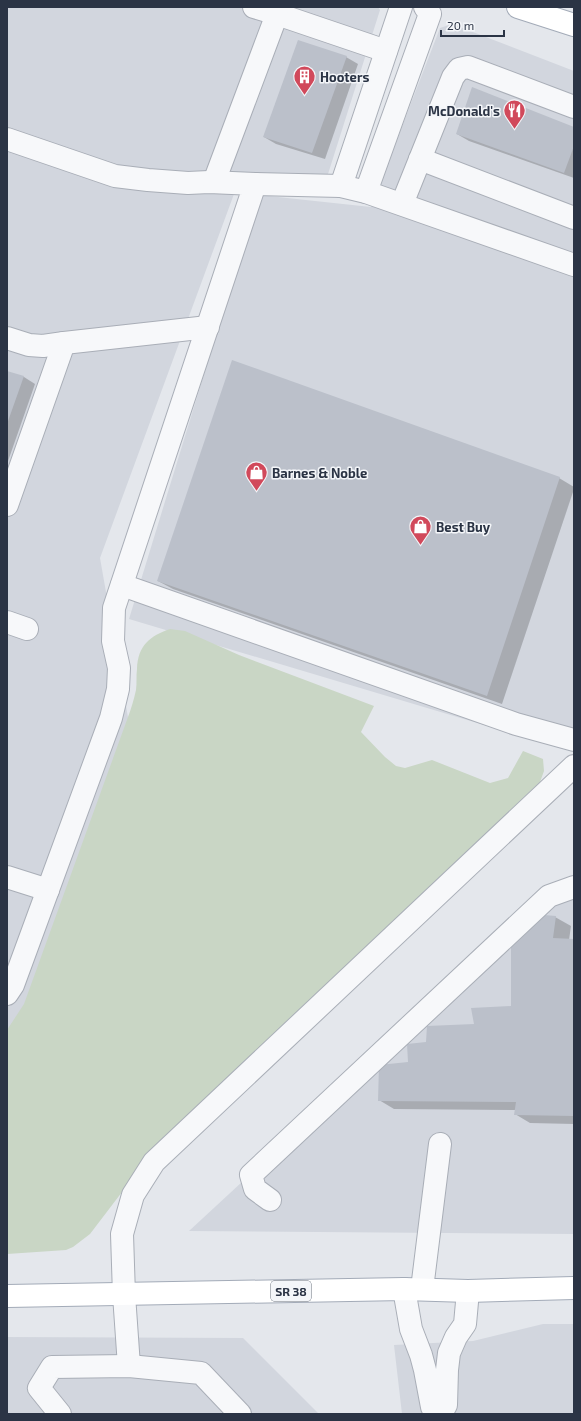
<svg xmlns="http://www.w3.org/2000/svg" width="581" height="1421" font-family="'Exo 2',sans-serif">
  <style>
    .built { fill: #d2d6de }
    .green { fill: #c9d6c5 }
    .shadow { fill: #0003 }
    .building { fill: #bbc0ca }
    .lines { fill: none; stroke-linecap: round; stroke-linejoin: round }
    .minor-casing { stroke: #a9aeb7; stroke-width: 24 }
    .major-casing { stroke: #a3abb8; stroke-width: 24 }
    .minor { stroke: #f7f8fa; stroke-width: 22 }
    .major { stroke: #fff; stroke-width: 22 }
    .labels { text-anchor: middle; dominant-baseline: central; stroke-width: 3; stroke-linejoin: round; paint-order: stroke }
    .shield { fill: #f4f6f9; stroke: #676e7b; stroke-width: 1 }
    .shield-label { font-size: 12px; font-weight: bold; fill: #2b3445 }
    .poi-label { font-size: 13px; font-weight: bold; fill: #2b3445; stroke: #f4f6f9; text-anchor: start }
  </style>
  <rect width="100%" height="100%" fill="#e4e7ec"/>
  <!-- built -->
  <g class="built">
    <path d="M7,7H378L380,10L328,174L241,175L100,558L132,740L28,1019L7,1035Z"/>
    <path d="M452,24L574,71V752L129,619L259,195L371,207L440,28Z"/>
    <path d="M574,875V1234L189,1231Z"/>
    <path d="M543,1324H574V1414H402L394,1345L473,1341Z"/>
    <path d="M7,1337L243,1338L319,1414H7Z"/>
  </g>
  <!-- green -->
  <path class="green" d="M170,629L185,631L239,655L374,706L361,732L385,757L396,766L405,768L432,760L490,783L508,778L523,751L543,759L544,771L540,782L151,1154L90,1234L73,1247L66,1250L7,1254V1030L24,1004L128,717C131,709 134,699 136,690C137,683 136,676 137,669C138,645 150,636 170,629Z"/>
  <!-- shadow -->
  <g class="shadow">
    <path d="M346,57L358,64L325,159L276,144L264,137Z"/>
    <path d="M574,128V178L469,141L457,134Z"/>
    <path d="M7,372L24,377L35,384L7,464Z"/>
    <path d="M559,478L574,487V489L502,704L173,589L158,581Z"/>
    <path d="M555,917L571,926L569,940H574V1124L530,1123L515,1114L516,1110L394,1109L379,1100L427,1043L475,1025L512,1006Z"/>
  </g>
  <!-- building -->
  <g class="building">
    <path d="M298,40L347,56L312,153L263,137Z"/>
    <path d="M472,87L574,127V146L564,173L456,134Z"/>
    <path d="M232,360L560,477L487,696L157,581Z"/>
    <path d="M7,371L24,376L7,424Z"/>
    <path d="M544,915L556,916L553,938L574,939V1116L514,1115L516,1102L378,1101L379,1065L408,1062L407,1044L426,1042L427,1026L474,1024L471,1008L511,1006V944Z"/>
  </g>
  <g class="lines">
    <defs>
      <g id="minor">
        <path d="M254,7L277,14L386,51"/>
        <path d="M7,139L115,176L148,180L188,183L209,182L255,184L114,608L113,641L119,668L118,689L111,718L13,985L7,994"/>
        <path d="M420,159L574,218"/>
        <path d="M214,182L277,14"/>
        <path d="M255,184L341,186L366,192L574,265"/>
        <path d="M341,186L401,7"/>
        <path d="M366,192L430,14L425,7"/>
        <path d="M402,204L453,77L459,69L468,67L574,107"/>
        <path d="M7,338L29,345L43,346L64,343"/>
        <path d="M7,505L64,343L208,327"/>
        <path d="M122,585L516,724L574,740"/>
        <path d="M7,622L27,629"/>
        <path d="M7,877L48,890"/>
        <path d="M270,1200L255,1189L251,1175L549,896L574,887"/>
        <path d="M404,1289L411,1329L421,1355L425,1370L432,1407L436,1414"/>
        <path d="M422,1289L440,1144"/>
        <path d="M129,1366L124,1295L122,1234L133,1195L154,1162L574,766"/>
        <path d="M60,1414L39,1388L52,1367L129,1366L201,1373L240,1414"/>
        <path d="M441,1414L446,1405L447,1370L449,1353L456,1337L465,1324L468,1291"/>
      </g>
      <g id="major">
        <path d="M518,7L574,25"/>
        <path d="M7,1296L404,1289L468,1291L574,1288"/>
      </g>
    </defs>
    <!-- minor casing -->
    <use href="#minor" class="minor-casing"/>
    <!-- major casing -->
    <use href="#major" class="major-casing"/>
    <!-- minor -->
    <use href="#minor" class="minor"/>
    <!-- major -->
    <use href="#major" class="major"/>
  </g>
  <!-- icons -->
  <defs>
    <symbol id="building-pin" viewBox="-11 -11 22 30"><path d="M0 17L-7.5 6A9.5 9.5 0 1 1 7.5 6Z" fill="#d1495b" stroke="#f4f6f9"/><path d="M-4-6H4V6H1V3H-1V6H-4ZM-2.5-4.3h1.7v1.8h-1.7ZM.8-4.3h1.7v1.8H.8ZM-2.5-1h1.7V.8h-1.7ZM.8-1h1.7V.8H.8Z" fill="#fff"/></symbol>
    <symbol id="restaurant-pin" viewBox="-11 -11 22 30"><path d="M0 17L-7.5 6A9.5 9.5 0 1 1 7.5 6Z" fill="#d1495b" stroke="#f4f6f9"/><path d="M-5-6h1v4h1v-4h1v4h1v-4h1v5L-1.5 .5V6h-2V.5L-5-1ZM5-6V6H3V1.5H1.5Q1.5-4 5-6Z" fill="#fff"/></symbol>
    <symbol id="shop-pin" viewBox="-11 -11 22 30"><path d="M0 17L-7.5 6A9.5 9.5 0 1 1 7.5 6Z" fill="#d1495b" stroke="#f4f6f9"/><path d="M-5-2.5h2.3a2.7 3.5 0 0 1 5.4 0H5L5.5 6h-11ZM-1.5-2.5h3a1.5 2.3 0 0 0-3 0Z" fill="#fff"/></symbol>
  </defs>
  <g fill-rule="evenodd">
    <use href="#building-pin" x="292" y="64" width="25" height="34"/>
    <use href="#restaurant-pin" x="502" y="98" width="25" height="34"/>
    <use href="#shop-pin" x="244" y="460" width="25" height="34"/>
    <use href="#shop-pin" x="408" y="514" width="25" height="34"/>
  </g>
  <g class="labels">
    <!-- shield labels -->
    <rect class="shield" x="271" y="1281" width="40" height="20" rx="3"/>
    <g class="shield-label">
      <text x="291" y="1291">SR 38</text>
    </g>
    <!-- poi labels -->
    <g class="poi-label">
      <text x="320" y="77">Hooters</text>
      <text x="500" y="111" text-anchor="end">McDonald's</text>
      <text x="272" y="473">Barnes &amp; Noble</text>
      <text x="436" y="527">Best Buy</text>
    </g>
  </g>
  <!-- border -->
  <rect width="581" height="1421" fill="none" stroke="#2b3445" stroke-width="16"/>
  <!-- scale -->
  <path d="M441 30v6h63v-6" fill="none" stroke="#2b3445" stroke-width="2"/>
  <text x="447" y="30" font-size="12" fill="#2b3445" stroke="#f4f6f9" stroke-width="3" paint-order="stroke">20 m</text>
</svg>
